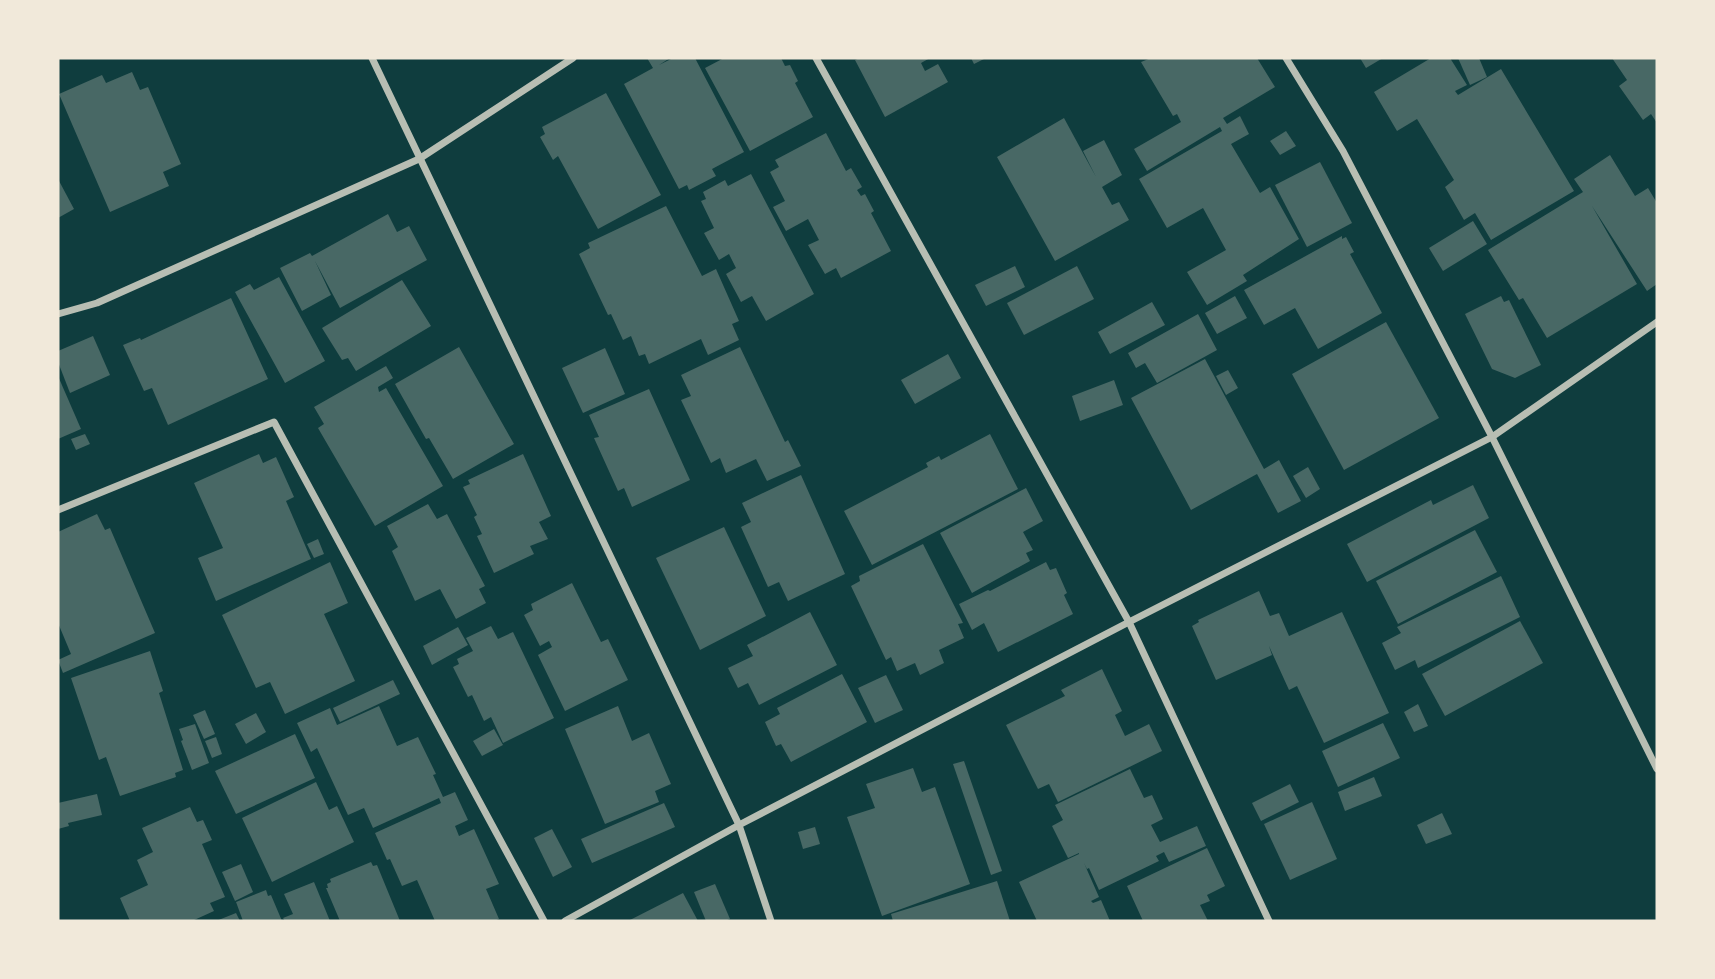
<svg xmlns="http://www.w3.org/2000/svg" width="1715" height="979" font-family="Lato,sans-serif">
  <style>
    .building { fill: #486865 }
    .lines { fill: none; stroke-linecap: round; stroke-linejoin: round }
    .minor { stroke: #b8beb3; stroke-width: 7 }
  </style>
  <rect width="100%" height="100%" fill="#0f3d3e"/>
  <!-- building -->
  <g class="building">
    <path d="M647,58H670L659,65L673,58H695L744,152L712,169L716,176L689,190L687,185L679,189L624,84L653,68Z"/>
    <path d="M724,58H781L785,66L790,65L798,81L795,83L813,117L750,151L705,68Z"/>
    <path d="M860,58H930L921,63L925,71L938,64L948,82L885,117L855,60Z"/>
    <path d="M971,58H986L974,64Z"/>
    <path d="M1151,58H1257L1275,87L1223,118L1227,124L1240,116L1249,134L1231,144L1260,193L1270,187L1299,239L1243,275L1247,281L1207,305L1187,272L1226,250L1203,208L1167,228L1139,179L1222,131L1220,127L1147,171L1134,149L1181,122L1177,114L1173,116L1141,62Z"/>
    <path d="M1360,58H1383L1366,68Z"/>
    <path d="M1431,58H1450L1467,85L1455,91L1458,95L1501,69L1574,191L1491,240L1475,213L1464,220L1445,187L1454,180L1417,119L1397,131L1374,92Z"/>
    <path d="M1458,58H1479L1487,77L1470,85Z"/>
    <path d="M1612,58H1657V123L1651,114L1643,120L1619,86L1627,80Z"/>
    <path d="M132,72L140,90L148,87L181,164L163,172L169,186L110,212L59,94L102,75L106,83Z"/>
    <path d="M606,93L661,195L598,229L558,156L553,160L540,137L545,134L542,127Z"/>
    <path d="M1064,118L1096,177L1083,151L1104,140L1122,175L1102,187L1112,205L1119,202L1129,220L1055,261L997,157Z"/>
    <path d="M1286,131L1296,146L1280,155L1270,141Z"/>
    <path d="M826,133L846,171L851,168L862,187L857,190L861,196L865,194L874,211L871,213L891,251L841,278L836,268L825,274L808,245L819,240L808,219L786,231L773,207L785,201L770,172L779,167L775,160Z"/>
    <path d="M1610,155L1635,196L1648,188L1657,203V284L1647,291L1592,206L1637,284L1547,338L1523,298L1519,300L1488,250L1583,192L1574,179Z"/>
    <path d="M1320,162L1352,223L1307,247L1275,185Z"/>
    <path d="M751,174L814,294L766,321L752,296L741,302L726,274L736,268L729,254L719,260L704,233L714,228L701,201L706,199L703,192L725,180L728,186Z"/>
    <path d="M58,179L74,209L58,218Z"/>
    <path d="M666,206L702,276L716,269L739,321L732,324L739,340L708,355L701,339L649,364L645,354L639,356L631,336L623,340L611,314L608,315L579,254L590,248L588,243Z"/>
    <path d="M388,214L397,232L409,226L427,260L340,308L315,261L331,295L302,311L280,268L310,253L312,256Z"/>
    <path d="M1473,221L1487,244L1443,271L1429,248Z"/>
    <path d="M1342,236V239L1346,237L1354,252L1350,254L1382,313L1318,349L1295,308L1264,325L1244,290Z"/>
    <path d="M1015,266L1025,287L986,306L975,285Z"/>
    <path d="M1077,266L1094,299L1024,335L1007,303Z"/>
    <path d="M279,277L325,361L285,383L235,292L250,284L254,290Z"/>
    <path d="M402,280L431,326L356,371L348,358L342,360L322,328Z"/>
    <path d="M1235,296L1247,318L1217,334L1205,313Z"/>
    <path d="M1501,296L1504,302L1509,300L1541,365L1515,378L1492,369L1465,314Z"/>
    <path d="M231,298L268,379L168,425L152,388L144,391L123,345L140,338L141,340Z"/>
    <path d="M1152,302L1165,325L1110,354L1098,332Z"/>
    <path d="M1198,314L1217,350L1157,383L1145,363L1136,368L1128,353Z"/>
    <path d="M1386,322L1439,418L1344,470L1292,374Z"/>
    <path d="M93,336L110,375L70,393L58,362V351Z"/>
    <path d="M459,347L514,444L453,479L429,438L426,439L395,384Z"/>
    <path d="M740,347L785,442L788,440L801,466L767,481L756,459L726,473L720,458L711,463L681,400L691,396L681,375Z"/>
    <path d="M605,348L625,394L583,413L562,368Z"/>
    <path d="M948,354L961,378L915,404L901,380Z"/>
    <path d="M1205,359L1264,469L1279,460L1301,501L1278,513L1257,474L1191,510L1131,398Z"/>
    <path d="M386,366L393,378L378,387L379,392L386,388L443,486L375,526L318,428L324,424L314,407Z"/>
    <path d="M1228,370L1238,388L1226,395L1216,376Z"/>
    <path d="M58,376L81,429L58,439Z"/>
    <path d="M1114,380L1123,405L1080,421L1072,396Z"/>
    <path d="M649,389L690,480L632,507L624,488L618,491L594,438L599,437L589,415Z"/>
    <path d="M85,434L90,444L76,450L71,439Z"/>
    <path d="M990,434L1018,489L872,565L844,511L928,467L926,463L939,456L941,460Z"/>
    <path d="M259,454L263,463L276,457L294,497L286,501L311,559L216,601L198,558L223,548L194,483Z"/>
    <path d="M523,454L551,516L539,522L548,539L530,546L534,554L494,573L477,536L482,534L474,517L477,515L463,487L470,484L468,480Z"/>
    <path d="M1308,467L1320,489L1306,498L1293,476Z"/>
    <path d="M801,475L845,574L788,601L779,582L768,587L741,527L751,522L742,503Z"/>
    <path d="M1473,485L1489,518L1367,582L1347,544L1431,500L1433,505Z"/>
    <path d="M1026,488L1043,521L1023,532L1033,550L1026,553L1030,561L972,593L940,533Z"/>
    <path d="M428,504L437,519L447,514L485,586L479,589L486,603L456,619L440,589L415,601L392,551L398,547L387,526Z"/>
    <path d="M97,514L105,530L110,528L155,633L63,673L58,660L71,654L58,623V532Z"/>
    <path d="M724,527L766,616L700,650L656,558Z"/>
    <path d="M1475,530L1497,572L1398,624L1376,581Z"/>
    <path d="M318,539L324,554L314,558L307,544Z"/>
    <path d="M923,544L963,623L958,624L964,638L939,650L944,663L920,675L915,663L897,671L891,657L886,660L851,586L860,581L859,576Z"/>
    <path d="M330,562L348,603L324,614L355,681L285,714L270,682L256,688L222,615Z"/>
    <path d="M1046,562L1050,570L1056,568L1067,593L1064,595L1073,614L998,652L984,623L972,630L959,604L988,590L990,591Z"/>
    <path d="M1501,576L1520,617L1418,668L1415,660L1395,670L1382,643L1401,633L1397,627Z"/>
    <path d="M572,583L601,642L608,639L628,680L565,711L538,655L552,647L549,641L540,646L524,615L533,610L531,604Z"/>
    <path d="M1259,591L1270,616L1279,613L1289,636L1342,612L1389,713L1324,743L1297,686L1289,690L1269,646L1272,655L1216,680L1192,626L1199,622L1198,620Z"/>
    <path d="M810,612L837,665L759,705L748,683L738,688L728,668L753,656L747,645Z"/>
    <path d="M1520,621L1543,663L1445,716L1422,674Z"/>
    <path d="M491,626L498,639L513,632L554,718L503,743L491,717L484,721L472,695L468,697L453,667L459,664L457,659L473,651L466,638Z"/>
    <path d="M458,627L468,645L432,665L423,646Z"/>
    <path d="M150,651L163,691L159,693L183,770L175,773L176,777L120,796L106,757L99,760L71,678Z"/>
    <path d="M1102,669L1122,711L1115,715L1125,736L1149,724L1162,751L1058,802L1049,784L1038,789L1006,725L1065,696L1061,690Z"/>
    <path d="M842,674L867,722L791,762L781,744L776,746L765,722L780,714L777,708Z"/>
    <path d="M886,675L903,710L875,723L858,688Z"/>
    <path d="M393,680L400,694L340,722L333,708Z"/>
    <path d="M1418,704L1428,726L1414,732L1404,712Z"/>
    <path d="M379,706L397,746L418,737L436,774L433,775L443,797L455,792L468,820L455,826L459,836L474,829L499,884L486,889L499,919L494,921H435L417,880L402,886L390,859L387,860L375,833L441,803L439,798L373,828L364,808L348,815L317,748L311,752L297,723L330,708L337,725Z"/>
    <path d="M618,706L632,741L649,733L671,784L655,791L659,802L605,824L565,729Z"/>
    <path d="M205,710L215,734L204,739L193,715Z"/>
    <path d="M256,713L266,732L246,744L235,724Z"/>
    <path d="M1383,723L1400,758L1338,787L1322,751Z"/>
    <path d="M195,724L209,763L192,770L181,741L183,740L179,729Z"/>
    <path d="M494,729L503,745L482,756L473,741Z"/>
    <path d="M295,734L315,778L236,814L215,771Z"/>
    <path d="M216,737L222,754L212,758L205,741Z"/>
    <path d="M964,761L1002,871L991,875L953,764Z"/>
    <path d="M913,768L922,792L935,787L970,884L882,916L847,817L875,808L866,784Z"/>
    <path d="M1130,769L1144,798L1152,795L1163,819L1151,825L1160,842L1197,826L1206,846L1169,862L1164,852L1156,856L1159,861L1099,890L1089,868L1087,869L1084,863L1099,897L1091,901L1093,903L1101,900L1110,921H1037L1019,882L1079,854V853L1068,858L1052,826L1063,820L1055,805Z"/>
    <path d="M1374,777L1382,796L1345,811L1338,792Z"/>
    <path d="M316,782L329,810L337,806L354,842L272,882L242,818Z"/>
    <path d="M1290,784L1299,802L1261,821L1252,803Z"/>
    <path d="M97,794L102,815L68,823L69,826L58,829V803Z"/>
    <path d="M1312,802L1337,859L1290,880L1264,824Z"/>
    <path d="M664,803L675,827L592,863L581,839Z"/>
    <path d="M190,807L197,822L203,820L212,840L202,844L225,897L210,903L214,911L192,921H130L120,898L148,885L137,860L153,852L142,828Z"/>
    <path d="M1442,813L1452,834L1426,844L1417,825Z"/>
    <path d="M815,827L820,844L803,849L798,832Z"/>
    <path d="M552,829L572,867L553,877L534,838Z"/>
    <path d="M1207,848L1225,886L1207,895L1210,901L1200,905L1208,921H1143L1127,886Z"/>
    <path d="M371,862L373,866L377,865L400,921H340L326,888H328L327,884L331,882L330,879Z"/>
    <path d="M241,864L253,892L235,901L222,872Z"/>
    <path d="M997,881L1010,921H893L891,914Z"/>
    <path d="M314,882L330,921H285L283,918L293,914L284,894Z"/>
    <path d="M715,884L730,919L725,921H706L694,892Z"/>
    <path d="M266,890L268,896L271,895L282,921H243L236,902Z"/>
    <path d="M683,893L698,921H628Z"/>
    <path d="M236,913L240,921H216Z"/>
  </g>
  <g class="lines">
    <!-- minor -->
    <g class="minor">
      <path d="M372,58L739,825L771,921"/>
      <path d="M816,58L1129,622L1269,921"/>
      <path d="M1286,58L1343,151L1492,437L1657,769"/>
      <path d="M58,314L97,303L419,159L573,58"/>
      <path d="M58,510L274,422L544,921"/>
      <path d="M565,921L739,825L1129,622L1492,437L1657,322"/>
    </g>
  </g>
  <!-- border -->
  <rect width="1715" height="979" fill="none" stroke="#f1e9da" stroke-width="119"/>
</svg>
